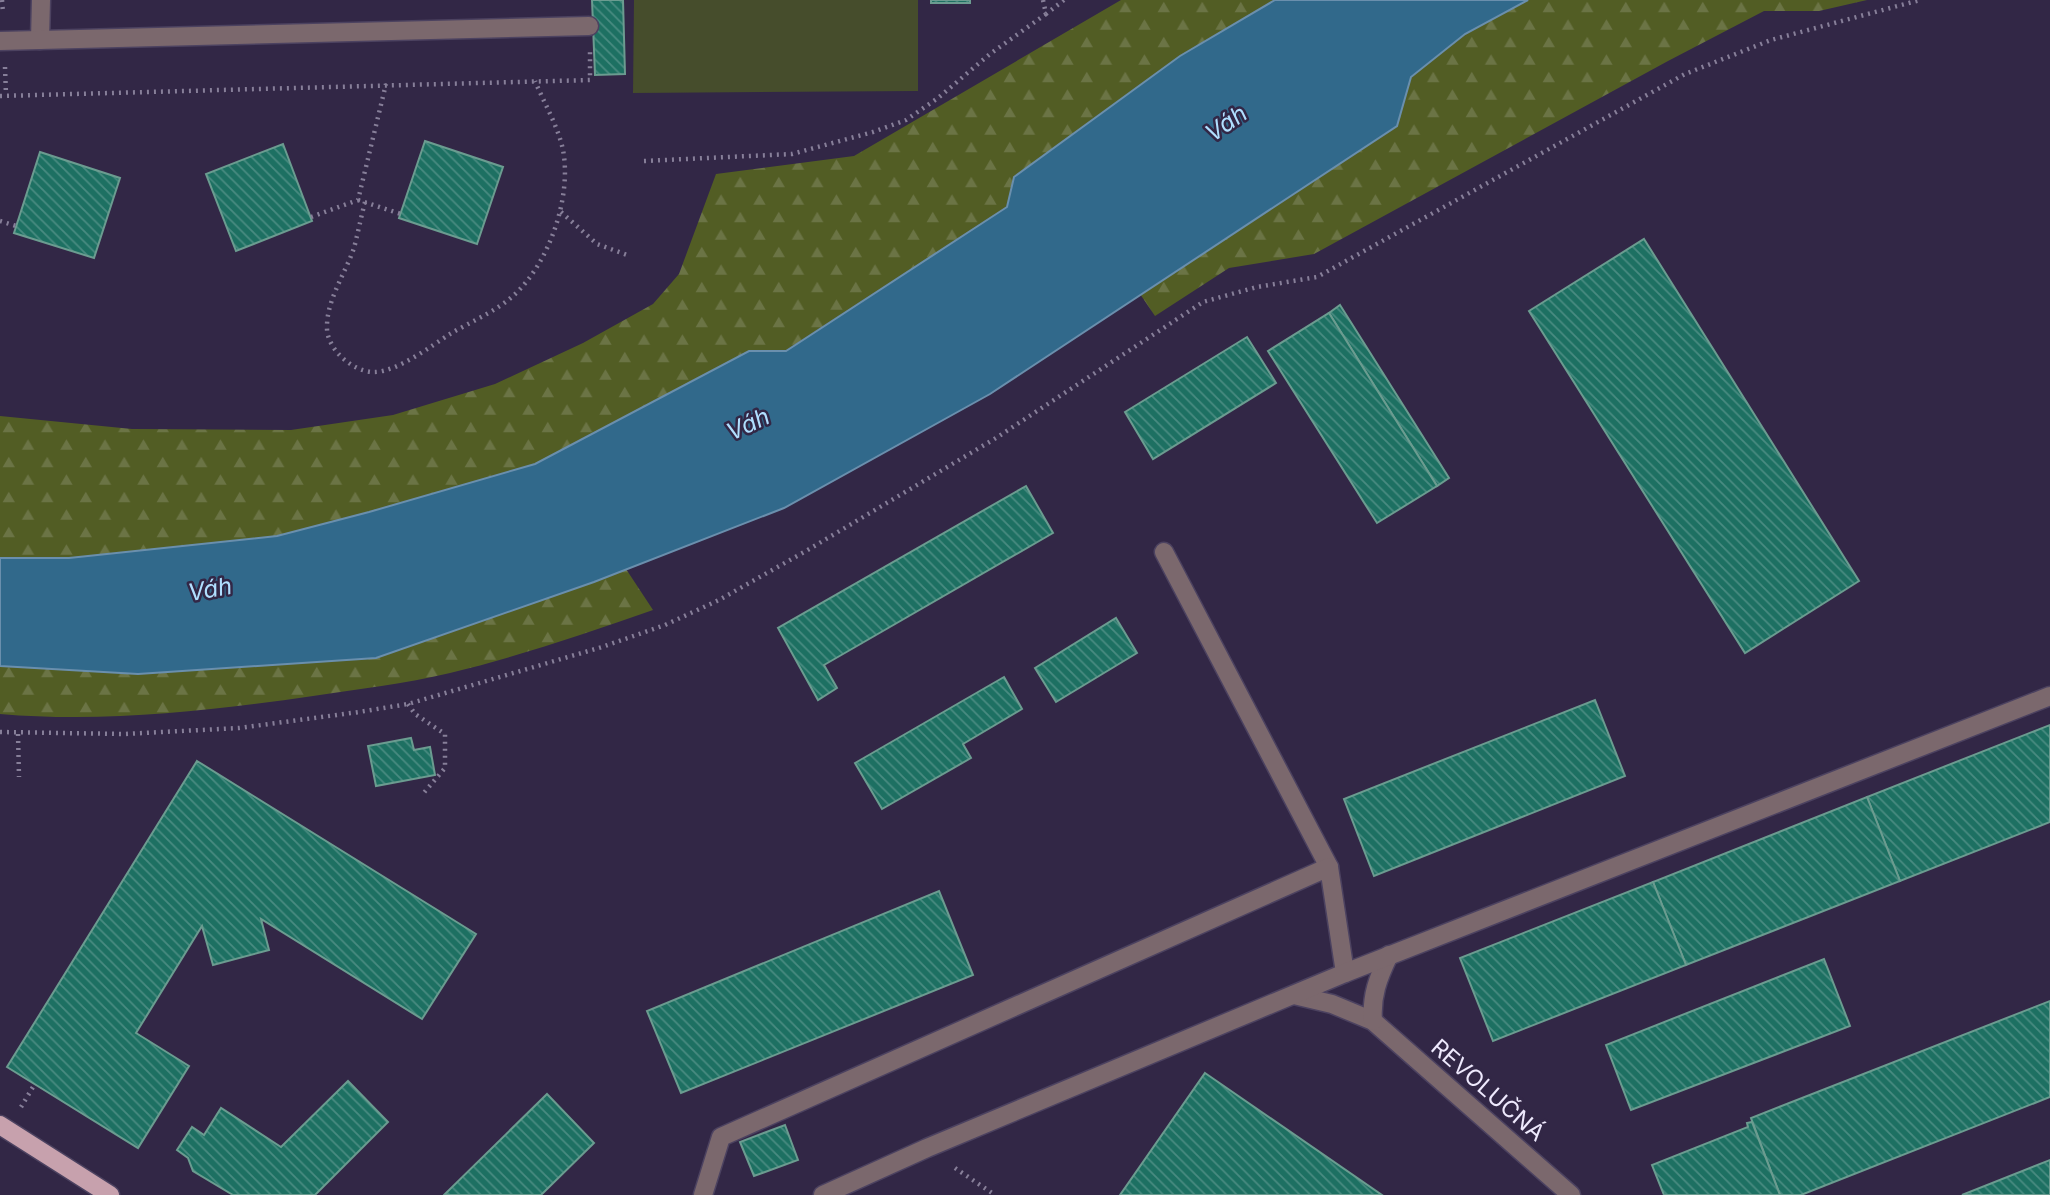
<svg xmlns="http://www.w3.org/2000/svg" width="2050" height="1195" font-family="Inter,sans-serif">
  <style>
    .forest { fill: url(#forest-firs) }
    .pitch { fill: #464d2c }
    .water { fill: #31698b; stroke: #6a8fad; stroke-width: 2 }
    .building { fill: url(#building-back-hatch); stroke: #6b9c90; stroke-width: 2 }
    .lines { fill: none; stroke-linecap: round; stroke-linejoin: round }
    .minor-casing { stroke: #4c4260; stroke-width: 21 }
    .major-casing { stroke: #4c4260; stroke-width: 21 }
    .path { stroke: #877f99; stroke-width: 4.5; stroke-dasharray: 2 5; stroke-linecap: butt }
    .minor { stroke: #7b686d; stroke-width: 18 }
    .major { stroke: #c7a1ad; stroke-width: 18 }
    .labels { text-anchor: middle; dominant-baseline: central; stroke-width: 5; stroke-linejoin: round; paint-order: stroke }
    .street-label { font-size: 23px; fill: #eee9fd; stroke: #322746 }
    .water-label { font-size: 24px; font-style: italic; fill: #b0dfff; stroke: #322746 }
  </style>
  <defs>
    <pattern id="forest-firs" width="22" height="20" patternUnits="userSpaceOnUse" patternTransform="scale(1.75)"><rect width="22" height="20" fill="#525d24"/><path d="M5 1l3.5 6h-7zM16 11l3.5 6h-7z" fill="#6b7445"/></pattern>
    <pattern id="building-back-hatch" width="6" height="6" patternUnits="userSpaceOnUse" patternTransform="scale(1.75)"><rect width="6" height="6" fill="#1d7062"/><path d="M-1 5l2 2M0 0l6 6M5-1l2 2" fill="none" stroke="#498b81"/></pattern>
  </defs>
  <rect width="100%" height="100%" fill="#322746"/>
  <!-- forest -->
  <g class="forest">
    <path d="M1121,0H1275L1180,56L1014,177L1007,207L785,351H749L535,464L369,512L277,536L69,558H0V416L132,429L291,430L393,415L495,384L583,343L653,304L679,274L716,174L854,156Z"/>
    <path d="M1528,0H1867L1819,11H1764L1668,61L1314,254L1229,268L1155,316L1140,294L1397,126L1410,77L1465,34Z"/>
    <path d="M626,569L653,610C586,633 518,657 450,673C405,684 358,689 313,696C209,711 105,723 0,714V666L138,674L376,658Z"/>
  </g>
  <!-- pitch -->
  <path class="pitch" d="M634,0H918V91L633,93Z"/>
  <!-- water -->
  <path class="water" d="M1275,0H1528L1465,34L1411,77L1397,126L990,394L784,508L594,582L376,658L138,674L0,666V558H69L277,536L369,512L535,464L749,351H786L1007,207L1014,177L1180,56Z"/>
  <!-- building -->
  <g class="building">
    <path d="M592,0H623L625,74L595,75Z"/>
    <rect x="931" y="0" width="39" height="3"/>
    <path d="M425,141L503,167L477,244L399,218Z"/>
    <path d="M283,144L312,221L236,251L206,174Z"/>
    <path d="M40,152L120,178L94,258L14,233Z"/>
    <path d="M1644,239L1859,581L1745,653L1529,311Z"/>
    <path d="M1340,305L1449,478L1437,486L1329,313Z"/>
    <path d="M1329,313L1437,486L1377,523L1268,351Z"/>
    <path d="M1247,337L1276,383L1153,459L1125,412Z"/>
    <path d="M1026,486L1053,533L824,665L837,688L818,700L778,628Z"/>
    <path d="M1116,618L1137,653L1056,702L1035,668Z"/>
    <path d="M1004,677L1022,709L963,744L971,758L882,809L855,763Z"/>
    <path d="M1595,700L1625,776L1374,876L1344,799Z"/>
    <path d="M2050,725V822L1900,881L1867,797Z"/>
    <path d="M411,738L414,750L430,747L435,775L376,786L368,746Z"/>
    <path d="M197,761L476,934L422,1019L261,919L269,950L213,965L202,926L136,1033L189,1066L138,1148L7,1067Z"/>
    <path d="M1867,797L1900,881L1686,965L1653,882Z"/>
    <path d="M1653,882L1686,965L1493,1041L1460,958Z"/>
    <path d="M939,891L973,975L681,1093L647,1011Z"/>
    <path d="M1824,959L1850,1026L1631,1110L1606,1045Z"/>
    <path d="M2050,1001V1097L1801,1195H1780L1751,1118Z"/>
    <path d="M1205,1073L1382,1195H1120Z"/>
    <path d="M348,1081L388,1122L315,1195H233L193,1171L188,1158L177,1150L192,1127L204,1135L221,1108L281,1147Z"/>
    <path d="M547,1094L594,1143L541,1195H444Z"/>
    <path d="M1752,1122L1780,1195H1664L1652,1165L1748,1127L1747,1123Z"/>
    <path d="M785,1125L798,1160L754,1176L740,1142Z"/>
    <path d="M2050,1160V1195H1962Z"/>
  </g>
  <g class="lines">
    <defs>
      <g id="minor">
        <path d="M40,40L41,0"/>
        <path d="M0,41L589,26"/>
        <path d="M1164,552L1329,867"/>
        <path d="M1294,995L1332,1004L1373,1021L1571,1195"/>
        <path d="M1373,1021C1371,996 1378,978 1389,955"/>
        <path d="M703,1195L721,1137L1329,867L1345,973"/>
        <path d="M823,1195L927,1148L1345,973L2050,696"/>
      </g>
      <path id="major" d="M0,1125L110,1195"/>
    </defs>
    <!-- minor casing -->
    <use href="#minor" class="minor-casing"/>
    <!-- major casing -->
    <use href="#major" class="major-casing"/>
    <!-- path -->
    <g class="path">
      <path d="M2,0L3,13"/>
      <path d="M1043,0L1046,14L1064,0"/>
      <path d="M5,67L6,95"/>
      <path d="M0,96L590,80V52"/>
      <path d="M644,161L792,154L873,132L906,120L938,98L990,54L1046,14"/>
      <path d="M358,200L401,214"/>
      <path d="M365,202C361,217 358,233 354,248C345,274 326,301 327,329C328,350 353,372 374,372C397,372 431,346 450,334C470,322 495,312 513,296C549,264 572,197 563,150C558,126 544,103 535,81"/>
      <path d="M561,212L597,244L630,256"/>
      <path d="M311,217L358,200L386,84"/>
      <path d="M0,221L16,226"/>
      <path d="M408,704L415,714L445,734V768L422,795"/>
      <path d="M0,732L124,734L239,728L359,712L408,704L602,647L665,625L719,600L806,551L996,438L1203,302L1257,287L1317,277L1685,74L1771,40L1920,0"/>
      <path d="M18,734L19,777"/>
      <path d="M21,1107L33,1087"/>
      <path d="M955,1168L995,1195"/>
    </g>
    <!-- minor -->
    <use href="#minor" class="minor"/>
    <!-- major -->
    <use href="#major" class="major"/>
  </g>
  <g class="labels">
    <!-- street labels -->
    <g class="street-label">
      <text transform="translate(1488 1090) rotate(41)">REVOLUČNÁ</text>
    </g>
    <!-- water labels -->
    <g class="water-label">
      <text transform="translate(1226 123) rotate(-35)">Váh</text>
      <text transform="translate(748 424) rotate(-25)">Váh</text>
      <text transform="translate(210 589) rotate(-10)">Váh</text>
    </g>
  </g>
</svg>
